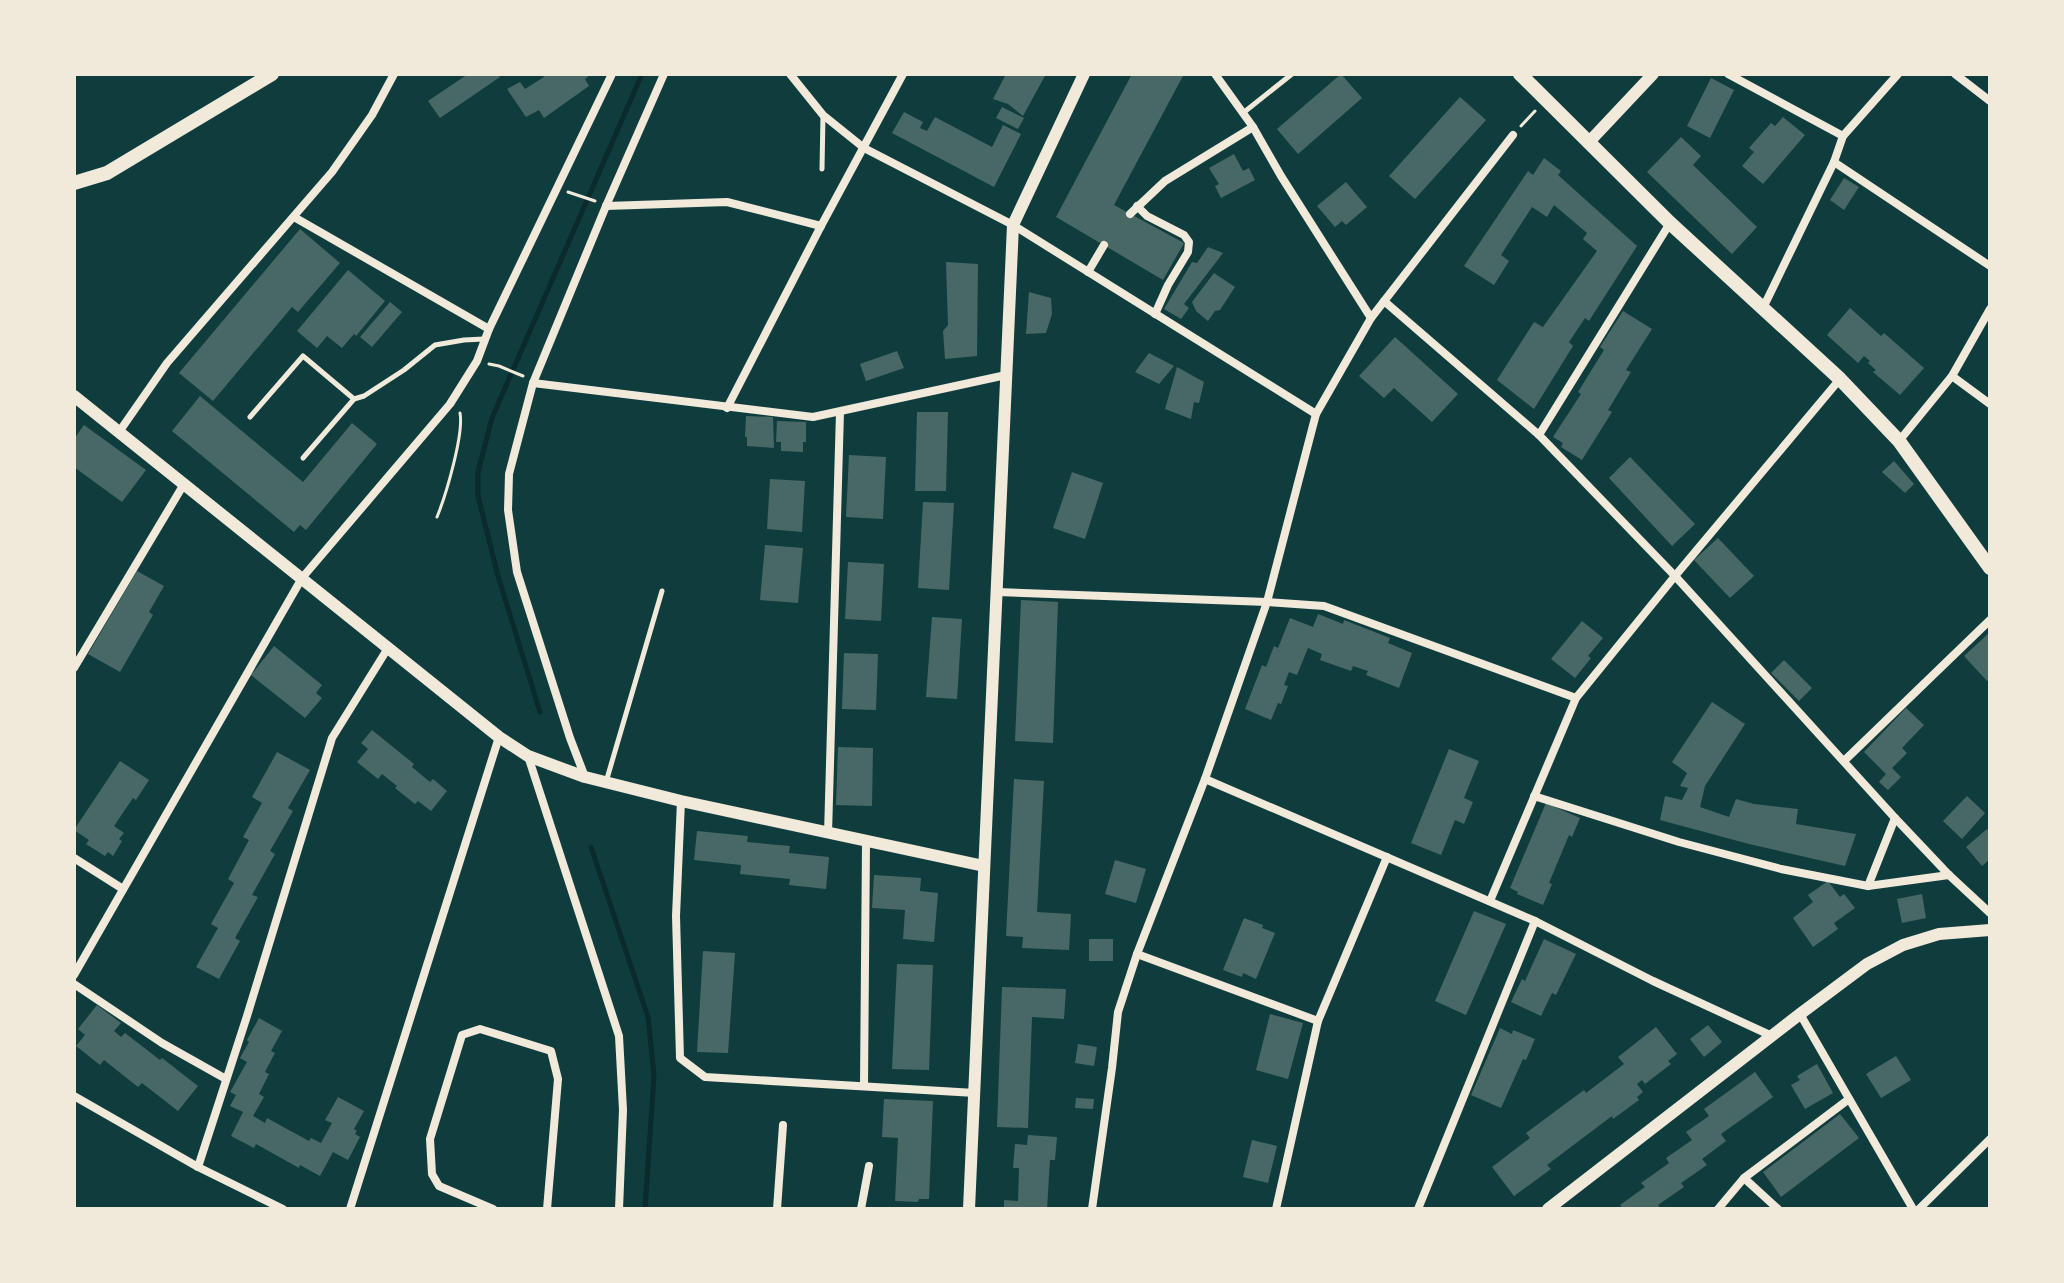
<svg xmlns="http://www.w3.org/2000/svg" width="2064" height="1283" font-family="'Noto Serif',serif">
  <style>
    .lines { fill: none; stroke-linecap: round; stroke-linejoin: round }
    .stream { stroke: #0a2a2b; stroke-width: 5 }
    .building { fill: #486865 }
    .path { stroke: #f1e9da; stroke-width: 3 }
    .service { stroke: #f1e9da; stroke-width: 5 }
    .minor { stroke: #f1e9da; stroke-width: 8 }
    .tertiary { stroke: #f1e9da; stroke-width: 12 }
    .secondary { stroke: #f1e9da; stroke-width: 14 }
  </style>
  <rect width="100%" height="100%" fill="#0f3d3e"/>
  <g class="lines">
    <!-- stream -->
    <g class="stream">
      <path d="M540,712L498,576L478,496V472L492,418L642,74"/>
      <path d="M591,847L648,1017L654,1075L645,1209"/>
    </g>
  </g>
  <!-- building -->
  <g class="building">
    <path d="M468,74H498L500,77L440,118L428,101Z"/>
    <path d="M542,74H591L585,79L589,86L544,118L539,110L526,117L507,89L520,82L525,89L544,77Z"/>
    <path d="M1006,74H1046L1023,116L1008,104L993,99Z"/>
    <path d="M1132,74H1184L1114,205L1184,243L1163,280L1056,217Z"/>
    <path d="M1341,74L1362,98L1298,154L1277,129Z"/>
    <path d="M1711,78L1734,90L1710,138L1687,126Z"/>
    <path d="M1460,97L1486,120L1415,199L1389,176Z"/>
    <path d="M1002,107L1024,118L1018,129L996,118Z"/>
    <path d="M904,112L923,122L920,128L927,131L935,117L992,147L1003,125L1021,134L994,187L892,133Z"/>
    <path d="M1783,117L1805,135L1763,184L1742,166L1754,152L1749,148L1771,123L1775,126Z"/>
    <path d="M1681,137L1701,156L1693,165L1757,227L1732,254L1647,172Z"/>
    <path d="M1234,154L1243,171L1249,168L1255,180L1221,198L1215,186L1219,184L1209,168Z"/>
    <path d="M1544,158L1561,171L1558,175L1637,246L1589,321L1585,318L1569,342L1573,346L1534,409L1497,380L1534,322L1543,327L1597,251L1583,239L1587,233L1554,205L1547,217L1532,207L1501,255L1509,261L1494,285L1464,266L1528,171L1533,175Z"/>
    <path d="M1844,178L1859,187L1844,210L1830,200Z"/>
    <path d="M1346,182L1367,207L1346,225L1342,221L1335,227L1317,206Z"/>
    <path d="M300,229L340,263L298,312L292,307L213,401L179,373Z"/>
    <path d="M1208,247L1223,253L1184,304L1189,308L1181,319L1164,309L1192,262L1197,263Z"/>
    <path d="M946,262L978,264L977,356L945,359L943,331L948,325Z"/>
    <path d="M348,270L385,301L356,336L354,334L342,348L327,336L317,348L297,331Z"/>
    <path d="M1214,273L1235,287L1220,310L1215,311L1208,321L1196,311L1192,302Z"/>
    <path d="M1029,292L1051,298L1052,314L1046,333L1026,334Z"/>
    <path d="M390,302L402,312L372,347L360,337Z"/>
    <path d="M1850,308L1881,336L1884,333L1924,368L1900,395L1873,372L1876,370L1868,363L1870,361L1864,356L1858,363L1827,335Z"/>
    <path d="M1623,311L1652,329L1626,370L1631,372L1608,410L1612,412L1582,460L1561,447L1563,443L1553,437L1581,394L1578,392L1604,350L1600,347Z"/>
    <path d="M1395,337L1458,394L1432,422L1394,388L1384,398L1359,376Z"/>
    <path d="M897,351L904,368L866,381L860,364Z"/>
    <path d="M1149,353L1174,366L1159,384L1135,372Z"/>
    <path d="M1177,367L1204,382L1199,403L1194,402L1191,419L1165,409Z"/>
    <path d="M200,396L303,482L352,423L377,444L306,530L300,525L294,532L172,431Z"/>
    <path d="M917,412H948L946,491H915Z"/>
    <path d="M746,416L773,417L774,448L747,446V437H745Z"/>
    <path d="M777,421L806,422V442H803V452L781,451V442H776Z"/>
    <path d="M84,425L146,470L122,502L74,467V439Z"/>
    <path d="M849,455L886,457L883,519L846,517Z"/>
    <path d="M1630,457L1695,524L1672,546L1609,478Z"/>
    <path d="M1894,461L1914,484L1905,493L1882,472Z"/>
    <path d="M1072,472L1103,483L1085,539L1053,528Z"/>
    <path d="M770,479L805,481L802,532L767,529Z"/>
    <path d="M923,502L954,503L949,590L918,588Z"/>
    <path d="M1718,538L1754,576L1730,598L1694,560Z"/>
    <path d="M765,545L803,548L798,603L760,600Z"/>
    <path d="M848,562L884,564L881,621L845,619Z"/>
    <path d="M137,571L164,586L149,612L153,615L120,672L88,654Z"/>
    <path d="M1021,600L1058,602L1053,743L1015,741Z"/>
    <path d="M1318,614L1343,624L1344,620L1390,638L1388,643L1412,653L1399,688L1366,675L1368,671L1353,666L1351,671L1320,660L1322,654L1308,648L1297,675L1289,672L1284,685L1288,686L1281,704L1278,703L1271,720L1245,709L1262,665L1266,667L1274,646L1278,648L1290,618L1313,627Z"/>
    <path d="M932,617L962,619L957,699L926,697Z"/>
    <path d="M1582,621L1603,638L1588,656L1591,658L1575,678L1551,659Z"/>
    <path d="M1990,632V679L1987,681L1964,656Z"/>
    <path d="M274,646L322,685L316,693L322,698L305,718L251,675Z"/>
    <path d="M844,653L878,654L876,710L842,709Z"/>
    <path d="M1784,660L1812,688L1799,701L1771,673Z"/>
    <path d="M1712,702L1745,724L1705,786L1700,807L1729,817L1736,799L1754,804L1798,809L1796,824L1856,834L1845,866L1749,844L1660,820L1665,796L1682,800L1688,788L1680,786L1687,773L1672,762Z"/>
    <path d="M1906,708L1924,725L1902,748L1907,753L1892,768L1901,777L1888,790L1879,782L1886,774L1864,752Z"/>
    <path d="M372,730L414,764L412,767L430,782L433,779L447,791L431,811L418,801L415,804L395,788L397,786L382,774L378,779L357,762L368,749L361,743Z"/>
    <path d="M838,747L873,748L872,806L836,805Z"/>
    <path d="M1449,749L1479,761L1464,798L1473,802L1464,824L1455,820L1441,855L1411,843Z"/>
    <path d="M277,752L310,770L288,808L293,811L270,851L275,854L252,895L258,897L235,938L240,941L219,979L196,967L218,928L211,924L234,883L228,879L249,840L243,837L262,803L252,797Z"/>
    <path d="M120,761L149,780L136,800L133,798L114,826L124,833L119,839L122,841L113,856L108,852L105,856L86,844L89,840L74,830Z"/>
    <path d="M1014,779L1044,781L1037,912L1071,914L1069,950L1022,948L1023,937L1006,936Z"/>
    <path d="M1967,796L1985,813L1962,839L1943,821Z"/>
    <path d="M1546,803L1580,818L1572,837L1569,835L1549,883L1552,884L1543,905L1517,894L1518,892L1510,888Z"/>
    <path d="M1987,829L1990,832V859L1982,866L1966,847Z"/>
    <path d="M697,831L748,836L747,842L790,846L789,853L829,857L826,889L789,885L790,879L740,874L741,865L694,860Z"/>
    <path d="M1115,860L1146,869L1136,903L1105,894Z"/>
    <path d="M874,875L921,878L920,891L938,893L934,942L903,939L905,910L872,908Z"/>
    <path d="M1828,881L1840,897L1844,894L1855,908L1834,923L1838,929L1813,947L1793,918L1813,902L1808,895Z"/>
    <path d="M1922,894L1926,918L1902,923L1897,899Z"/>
    <path d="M1474,911L1506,924L1466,1015L1435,1001Z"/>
    <path d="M1244,918L1263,925L1262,928L1275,933L1256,979L1243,973L1242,977L1223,970Z"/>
    <rect x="1089" y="939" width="24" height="22"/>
    <path d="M1544,939L1576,954L1556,995L1552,993L1541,1016L1511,1002L1522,979L1525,981Z"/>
    <path d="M703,951L735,953L728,1053L697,1052Z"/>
    <path d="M897,964L933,965L929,1070L892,1069Z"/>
    <path d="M1002,987L1066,989L1064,1019L1032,1017L1028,1128L997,1127Z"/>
    <path d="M97,1005L121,1023L114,1031L121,1037L125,1033L160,1060L162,1058L198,1086L178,1111L142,1083L138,1087L104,1060L100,1065L76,1046L85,1035L78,1029Z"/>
    <path d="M1270,1014L1303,1023L1288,1079L1256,1070Z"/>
    <path d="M259,1018L282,1031L271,1051L275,1053L265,1072L269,1074L259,1094L264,1097L253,1116L265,1123L267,1118L309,1141L311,1138L321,1143L332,1123L325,1120L338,1097L364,1111L354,1129L357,1131L355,1134L360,1137L348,1160L333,1152L320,1176L300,1165L299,1168L256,1144L254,1148L231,1136L243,1112L230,1106L236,1095L230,1092L247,1062L240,1058L249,1042L247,1040Z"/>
    <path d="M1708,1025L1722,1042L1704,1057L1690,1039Z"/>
    <path d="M1656,1027L1677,1054L1668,1061L1671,1064L1645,1084L1642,1080L1637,1084L1643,1092L1637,1097L1639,1100L1613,1119L1612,1116L1547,1165L1551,1169L1514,1196L1492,1167L1530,1138L1526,1133L1584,1090L1586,1093L1624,1064L1618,1057Z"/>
    <path d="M1500,1028L1512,1034L1513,1030L1535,1039L1526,1060L1523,1059L1501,1108L1471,1095Z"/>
    <path d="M1078,1044L1097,1047L1094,1066L1075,1063Z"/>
    <path d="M1896,1056L1911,1080L1881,1098L1866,1074Z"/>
    <path d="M1817,1064L1833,1093L1805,1109L1791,1085L1800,1080L1797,1076Z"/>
    <path d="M1755,1072L1773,1097L1721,1134L1726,1141L1702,1159L1707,1165L1681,1183L1684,1187L1658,1205L1661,1209H1623L1620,1205L1645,1187L1641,1183L1669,1163L1666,1158L1692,1140L1686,1132L1709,1116L1704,1109Z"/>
    <path d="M1076,1098L1094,1099L1093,1109L1075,1108Z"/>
    <path d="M884,1099L933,1101L929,1199H919L918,1202L895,1201L898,1138L882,1137Z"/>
    <path d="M1840,1114L1859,1138L1781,1197L1763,1172Z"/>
    <path d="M1028,1135L1057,1137L1055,1160H1050L1047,1209H1004V1200L1018,1201L1019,1168H1013L1015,1144L1027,1145Z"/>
    <path d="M1252,1140L1277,1146L1268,1183L1243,1177Z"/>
  </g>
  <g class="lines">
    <!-- path -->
    <g class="path">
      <path d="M1521,126L1535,111"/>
      <path d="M568,192L595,201"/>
      <path d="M489,364L499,366L523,376"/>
      <path d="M437,517C446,495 464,434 460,413"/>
    </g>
    <!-- service -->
    <g class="service">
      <path d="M1243,113L1292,74"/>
      <path d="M822,169L823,116"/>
      <path d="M250,417L303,356L354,399L364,396L404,370L435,345L464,340L484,339"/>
      <path d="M303,458L354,399"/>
      <path d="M606,782L662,591"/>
    </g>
    <!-- minor -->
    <g class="minor">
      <path d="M790,74L823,115L864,148L1013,225L1316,414"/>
      <path d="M1215,74L1253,127L1281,176L1371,318"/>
      <path d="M1728,74L1843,136"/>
      <path d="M1955,74L1990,101"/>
      <path d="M1834,162L1990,266"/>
      <path d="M606,206L727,202L821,226"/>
      <path d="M1137,206L1147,216L1184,235L1189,242L1188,252L1168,285L1155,314"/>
      <path d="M1130,214L1165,181L1253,127"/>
      <path d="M294,217L489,329"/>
      <path d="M1088,272L1104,245"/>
      <path d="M1384,301L1539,435L1675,576L1895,818L1949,875L1990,913"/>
      <path d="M1763,308L1834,162L1843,136L1898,74"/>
      <path d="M1952,376L1990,404"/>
      <path d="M533,383L813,417L1006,375"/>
      <path d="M727,408L821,226L903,74"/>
      <path d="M119,432L167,363L332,172L372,115L394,74"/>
      <path d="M1539,435L1670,223"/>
      <path d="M1899,441L1952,376L1990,309"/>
      <path d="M997,592L1267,602L1324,606L1576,698"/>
      <path d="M74,668L184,484"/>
      <path d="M528,756L619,1036L623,1110L619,1209"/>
      <path d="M1844,761L1990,620"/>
      <path d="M585,777L570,738L517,572L508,510L509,474L533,383L606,206L664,74"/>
      <path d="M1205,779L1535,921L1653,981L1772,1036"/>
      <path d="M1534,796L1679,842L1781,869L1868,886L1949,875"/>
      <path d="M681,801L676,916L680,1058L705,1077L975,1093"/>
      <path d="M828,834L840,412"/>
      <path d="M74,858L123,889"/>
      <path d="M1868,886L1895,818"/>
      <path d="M1490,901L1576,698L1675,576L1840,379"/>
      <path d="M1137,954L1318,1021"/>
      <path d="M74,975L302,578L450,404L477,361L489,329L612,74"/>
      <path d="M74,984L162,1043L226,1079"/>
      <path d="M1800,1014L1913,1209"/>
      <path d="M864,1086L866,842"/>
      <path d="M74,1096L198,1167L283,1209"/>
      <path d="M198,1167L247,1016L332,738L388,648"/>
      <path d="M1744,1178L1778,1209"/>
      <path d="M350,1209L499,737"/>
      <path d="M493,1209L439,1186L432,1174L430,1139L462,1035L480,1029L551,1051L558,1079L547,1209"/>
      <path d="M777,1209L783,1125"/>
      <path d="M861,1209L869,1166"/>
      <path d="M1092,1209L1112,1068L1118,1012L1137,954L1205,779L1267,602L1316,414L1371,318L1513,135"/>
      <path d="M1276,1209L1318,1021L1387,857"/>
      <path d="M1418,1209L1535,921"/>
      <path d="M1718,1209L1744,1178L1849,1099"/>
      <path d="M1919,1209L1990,1139"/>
    </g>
    <!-- tertiary -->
    <g class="tertiary">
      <path d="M1589,142L1653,74"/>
      <path d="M74,396L499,737L528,756L585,777L681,801L984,866"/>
      <path d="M969,1209L1013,225L1084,74"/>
      <path d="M1548,1209L1800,1014L1867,964L1903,945L1939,934L1990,930"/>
    </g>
    <!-- secondary -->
    <g class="secondary">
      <path d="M1520,74L1670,223L1840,379L1899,441L1990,568"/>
      <path d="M74,183L107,173L272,74"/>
    </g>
  </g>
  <!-- border -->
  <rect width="2064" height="1283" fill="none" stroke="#f1e9da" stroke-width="152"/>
</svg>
